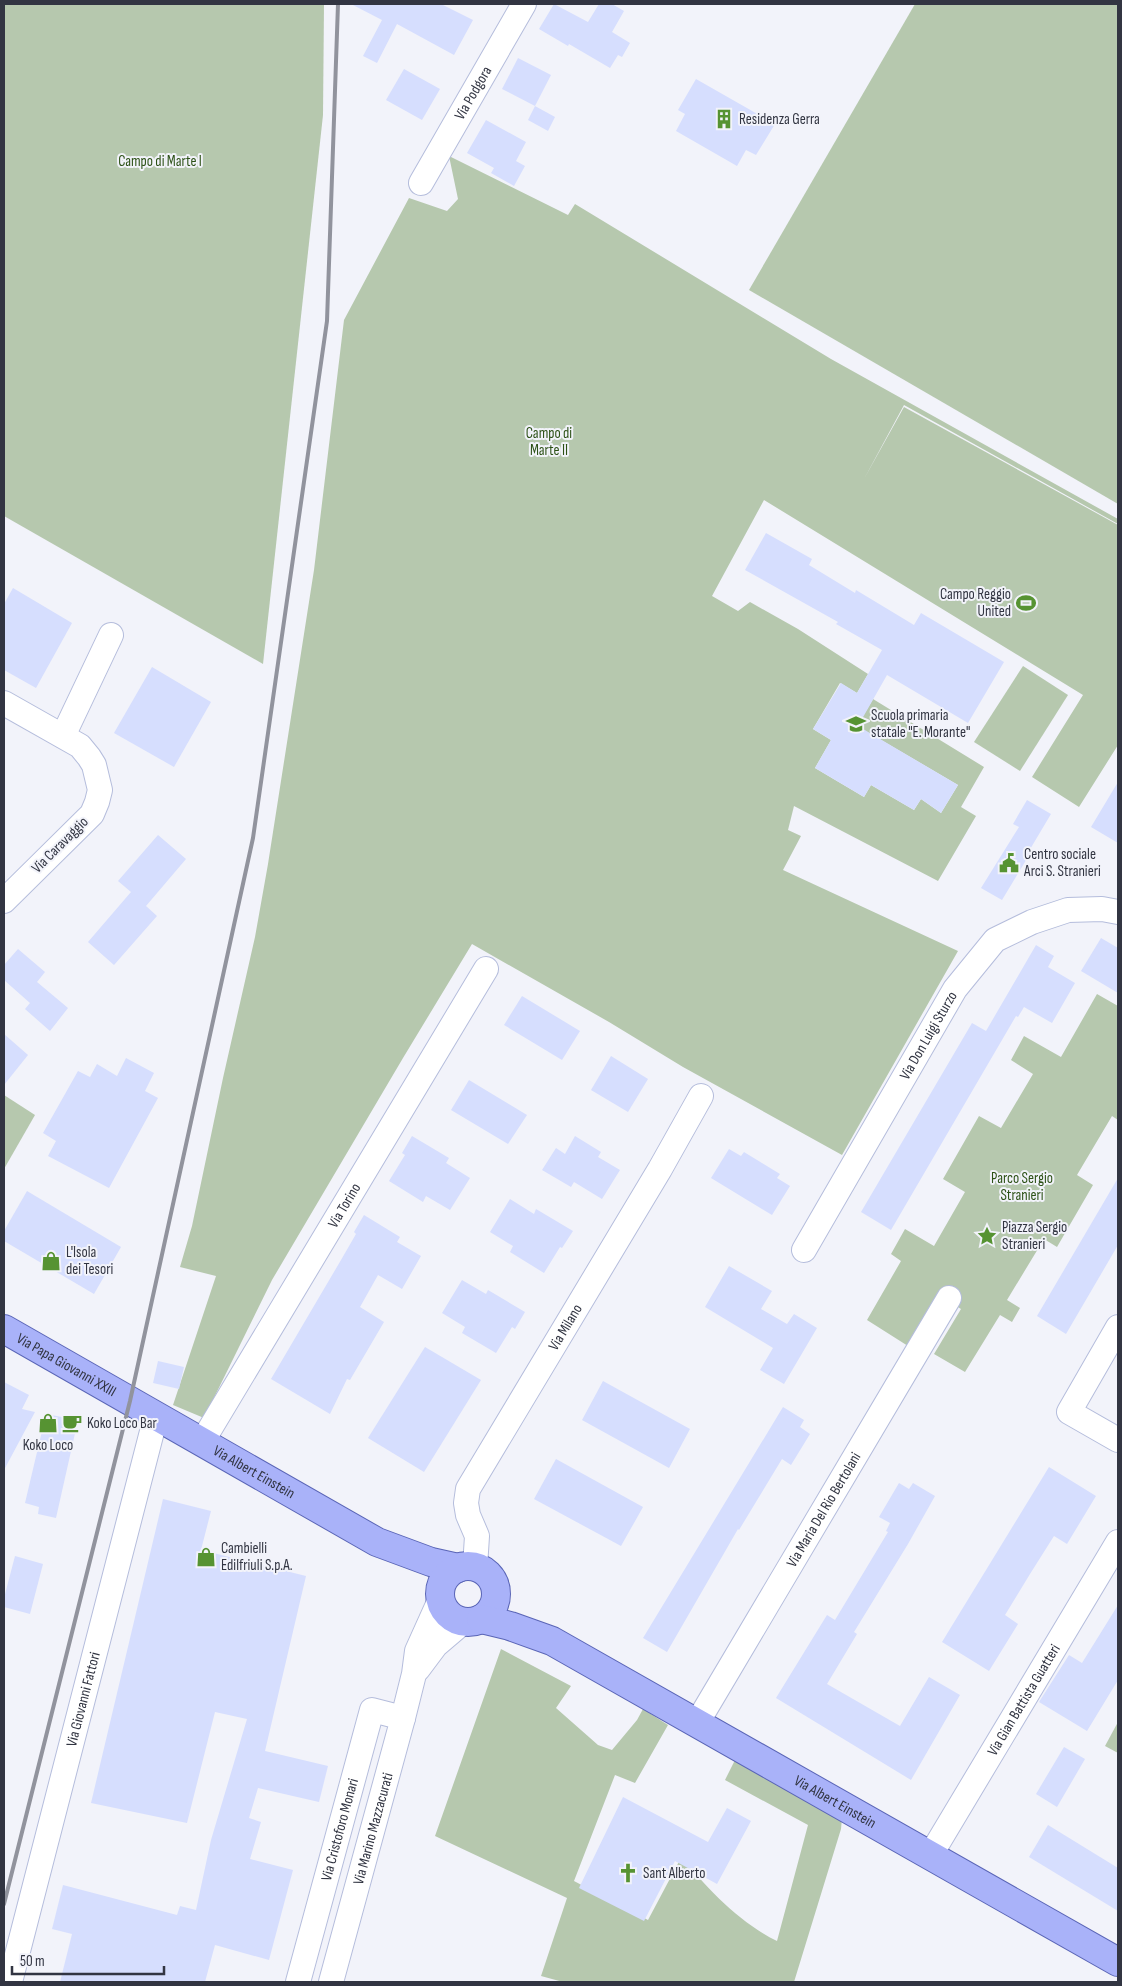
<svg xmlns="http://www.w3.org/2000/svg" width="1122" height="1986" font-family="'Sofia Sans Condensed',sans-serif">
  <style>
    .green { fill: #b6c8ae }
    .building { fill: #d6defe }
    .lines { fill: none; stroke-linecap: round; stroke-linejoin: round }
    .minor-casing { stroke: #b5bddc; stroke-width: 26 }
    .major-casing { stroke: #5a65b6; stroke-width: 30 }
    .minor { stroke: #fff; stroke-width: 24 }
    .major { stroke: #a9b2f9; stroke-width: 28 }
    .rail { stroke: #91939d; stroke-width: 4 }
    .labels { text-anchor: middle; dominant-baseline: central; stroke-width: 4; stroke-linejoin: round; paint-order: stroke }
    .street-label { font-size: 15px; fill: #323542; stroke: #f2f3fa }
    .poi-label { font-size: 15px; fill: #323542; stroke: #f2f3fa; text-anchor: start }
    .park-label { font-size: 15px; fill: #2c5116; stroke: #f2f3fa }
  </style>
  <rect width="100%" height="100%" fill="#f2f3fa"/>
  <!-- green -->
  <g class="green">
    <path d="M4,4H324L323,115L263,664L4,516Z"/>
    <path d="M915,4H1118V504L749,290Z"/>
    <path d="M449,156L568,215L575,204L831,359L1118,519V524L904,405L864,479L904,407L1118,525V745L1079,807L1032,777L1083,695L764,500L712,596L738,611L750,602L798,629L868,674L857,693L840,683L813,729L831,740L815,768L864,797L871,785L914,810L921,799L941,813L958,785L876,737L844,748L873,699L984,767L961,807L976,816L938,881L794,806L788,830L801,836L783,870L958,951L842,1155L683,1067L609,1022L472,944L403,1058L272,1280L204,1418L173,1405L216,1276L180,1267L192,1226L223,1078L255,937L268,864L314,570L344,320L409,198L447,211L458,199Z"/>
    <path d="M1023,666L1068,695L1020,771L974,742Z"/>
    <path d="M1097,994L1118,1006V1120L1112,1116L1077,1175L1093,1185L1057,1247L1044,1239L1007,1300L1020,1308L1012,1322L1000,1315L965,1372L934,1354L961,1309L939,1295L908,1346L867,1320L901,1261L891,1254L905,1229L934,1246L965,1192L943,1179L979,1116L1001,1128L1033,1074L1011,1060L1024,1036L1061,1057Z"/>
    <path d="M4,1095L35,1115L4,1169Z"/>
    <path d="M501,1649L571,1686L556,1708L598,1745L612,1750L637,1720L643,1709L668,1725L635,1783L615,1775L574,1881L648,1920L682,1856C705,1888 742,1924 777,1941L808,1825L725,1780L737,1756L842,1818L841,1829L794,1982H563L541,1976L567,1898L435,1836Z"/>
    <path d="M1118,1722V1753L1105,1746Z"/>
  </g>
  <!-- building -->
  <g class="building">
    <path d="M351,4H441L473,20L454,55L397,24L377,63L363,56L382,20Z"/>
    <path d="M554,4L588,22L599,4H612L624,11L612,32L630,43L622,57L618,55L610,68L569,44L568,46L539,29Z"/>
    <path d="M518,58L551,75L535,106L502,89Z"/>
    <path d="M404,69L440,89L422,120L386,100Z"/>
    <path d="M696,79L775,124L756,155L746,150L737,166L676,131L685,114L678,110Z"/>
    <path d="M535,106L555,117L548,131L528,120Z"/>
    <path d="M486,120L526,142L516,161L525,166L514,186L491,173L494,168L467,153Z"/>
    <path d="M766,533L812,559L809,565L855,593L856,590L914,625L921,613L1004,662L968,723L887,675L858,726L958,785L941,813L921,799L914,810L871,785L864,797L815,768L831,740L813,729L841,683L857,693L882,650L836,624L838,622L745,570Z"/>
    <path d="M13,588L72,623L36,688L4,670V604Z"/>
    <path d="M152,667L211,702L174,767L114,733Z"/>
    <path d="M1118,782V843L1091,827Z"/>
    <path d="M1027,800L1051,814L1029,851L1031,852L1002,900L981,888L1019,827L1013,824Z"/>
    <path d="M158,835L186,859L146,906L157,916L114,965L88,942L131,892L118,881Z"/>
    <path d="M1101,938L1118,948V993L1081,971Z"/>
    <path d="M1036,945L1054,956L1048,967L1075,983L1052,1023L1024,1007L1018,1017L1016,1016L891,1230L861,1212L972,1023L986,1031Z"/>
    <path d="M18,949L45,972L37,982L68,1008L50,1031L25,1009L30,1003L4,980V965Z"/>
    <path d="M522,996L580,1031L562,1060L504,1025Z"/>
    <path d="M4,1034L28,1055L4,1085Z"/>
    <path d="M611,1056L648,1079L628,1112L591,1090Z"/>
    <path d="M126,1058L154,1073L145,1091L158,1098L109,1188L48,1156L56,1141L43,1133L78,1071L90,1077L97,1064L117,1076Z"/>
    <path d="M469,1080L527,1115L508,1144L451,1110Z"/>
    <path d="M412,1136L449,1158L446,1163L470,1178L450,1210L426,1196L423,1202L389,1181L405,1155L402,1153Z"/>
    <path d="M575,1136L601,1152L598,1157L620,1170L602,1199L574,1182L571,1187L542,1170L556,1148L565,1154Z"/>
    <path d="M729,1149L741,1156L744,1152L780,1174L777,1178L790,1186L772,1215L711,1178Z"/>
    <path d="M1118,1178V1245L1066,1334L1037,1316Z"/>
    <path d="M27,1191L121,1247L94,1294L4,1241V1231Z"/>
    <path d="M510,1199L534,1214L536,1209L573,1231L562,1248L560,1247L544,1273L510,1252L513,1246L490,1232Z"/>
    <path d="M364,1215L400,1237L397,1242L421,1256L402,1289L378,1275L360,1307L384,1322L350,1380L347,1379L330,1414L271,1379L341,1260L356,1234L354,1232Z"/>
    <path d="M729,1266L772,1291L761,1309L787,1324L794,1314L817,1328L784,1384L760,1370L773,1348L705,1307Z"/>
    <path d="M462,1280L486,1294L488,1290L525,1312L515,1329L512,1327L496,1353L462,1333L465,1327L442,1313Z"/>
    <path d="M425,1347L481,1380L424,1472L368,1438Z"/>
    <path d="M158,1361L184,1367L179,1389L153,1383Z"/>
    <path d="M603,1381L690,1429L669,1468L582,1420Z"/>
    <path d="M4,1382L29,1395L22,1409L35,1412L4,1470Z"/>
    <path d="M783,1407L804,1420L800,1427L810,1434L791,1465L782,1459L739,1530L738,1529L667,1652L643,1638Z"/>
    <path d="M46,1414L78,1420L56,1518L38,1514L39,1507L25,1503Z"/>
    <path d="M556,1459L643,1507L621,1546L534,1499Z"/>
    <path d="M1049,1467L1096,1496L1067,1544L1054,1536L1030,1574L1005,1615L1018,1624L989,1671L942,1642Z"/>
    <path d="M899,1483L909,1489L913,1483L935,1496L908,1544L854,1632L857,1634L827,1684L900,1726L929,1677L960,1695L911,1780L776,1698L827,1615L835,1620L888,1532L886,1531L890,1523L879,1517Z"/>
    <path d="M163,1499L211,1511L201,1550L306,1576L265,1751L328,1766L319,1802L258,1788L249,1818L261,1822L250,1859L293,1870L269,1960L215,1945L205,1982H60L72,1934L52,1929L63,1885L177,1915L180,1906L196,1910L211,1840L247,1719L215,1712L187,1823L91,1803Z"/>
    <path d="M15,1556L43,1564L30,1614L4,1607V1598Z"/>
    <path d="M1118,1605V1680L1087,1731L1039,1702L1069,1655L1082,1663Z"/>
    <path d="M1064,1747L1085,1759L1057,1807L1036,1794Z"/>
    <path d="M623,1797L708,1842L727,1808L751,1821L717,1884L675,1861L644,1921L579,1888Z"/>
    <path d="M1048,1825L1118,1868V1911L1029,1857Z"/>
  </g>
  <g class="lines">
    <defs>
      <g id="minor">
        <path id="s1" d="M421,183L524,4"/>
        <path d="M4,703L80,746L89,757L94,765L100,790L97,802L92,814L4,901"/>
        <path d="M63,736L111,635"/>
        <path id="s2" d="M804,1250L955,989L995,940L1032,922L1068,910L1102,909L1118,912"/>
        <path d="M1118,1327L1069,1412L1118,1440"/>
        <path id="s3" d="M202,1442L486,969"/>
        <path id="s4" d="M475,1567L477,1536L468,1515L466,1503L468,1489L660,1169L701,1096"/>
        <path d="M418,1669L436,1645L463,1622"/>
        <path id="s5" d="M697,1723L949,1298"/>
        <path id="s6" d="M930,1856L1118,1542"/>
        <path id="s7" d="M10,1982L156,1416"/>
        <path id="s8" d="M298,1982L372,1710L403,1718"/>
        <path id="s9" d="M331,1982L403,1718L414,1674L417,1651L440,1600"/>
      </g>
      <g id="major">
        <path id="s10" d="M4,1329L377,1542L431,1562L458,1568"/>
        <circle cx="468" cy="1594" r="28"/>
        <path id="s11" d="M481,1619L510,1626L552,1641L1118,1962"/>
      </g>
    </defs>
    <!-- minor casing -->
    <use href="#minor" class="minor-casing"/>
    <!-- major casing -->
    <use href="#major" class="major-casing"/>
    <!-- minor -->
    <use href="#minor" class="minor"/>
    <!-- major -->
    <use href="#major" class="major"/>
    <!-- rail -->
    <path class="rail" d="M4,1904L130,1401L253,838L327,321L338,4"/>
  </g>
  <!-- icons -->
  <defs>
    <symbol id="building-bare" viewBox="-9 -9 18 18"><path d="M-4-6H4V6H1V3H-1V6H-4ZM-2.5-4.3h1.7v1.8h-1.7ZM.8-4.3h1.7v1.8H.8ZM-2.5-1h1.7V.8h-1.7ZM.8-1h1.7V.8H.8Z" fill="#569332" stroke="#f2f3fa" stroke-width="2.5" paint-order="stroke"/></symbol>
    <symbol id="stadium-bare" viewBox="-9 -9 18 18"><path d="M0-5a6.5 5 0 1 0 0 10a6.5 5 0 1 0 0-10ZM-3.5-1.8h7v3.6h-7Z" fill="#569332" stroke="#f2f3fa" stroke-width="2.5" paint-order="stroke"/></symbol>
    <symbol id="school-bare" viewBox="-9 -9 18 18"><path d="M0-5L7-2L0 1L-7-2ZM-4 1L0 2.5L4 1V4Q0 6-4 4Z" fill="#569332" stroke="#f2f3fa" stroke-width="2.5" paint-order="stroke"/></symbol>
    <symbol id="civic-bare" viewBox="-9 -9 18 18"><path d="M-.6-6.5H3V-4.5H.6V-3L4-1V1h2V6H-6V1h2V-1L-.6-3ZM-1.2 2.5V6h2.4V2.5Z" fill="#569332" stroke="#f2f3fa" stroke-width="2.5" paint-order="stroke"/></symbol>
    <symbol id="sight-bare" viewBox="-9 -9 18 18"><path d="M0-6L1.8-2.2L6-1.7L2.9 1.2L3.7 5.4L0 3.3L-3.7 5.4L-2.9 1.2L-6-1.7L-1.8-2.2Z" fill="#569332" stroke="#f2f3fa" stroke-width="2.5" paint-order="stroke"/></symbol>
    <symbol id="shop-bare" viewBox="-9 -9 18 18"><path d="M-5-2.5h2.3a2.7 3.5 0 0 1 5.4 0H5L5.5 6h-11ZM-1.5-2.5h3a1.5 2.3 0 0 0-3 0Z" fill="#569332" stroke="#f2f3fa" stroke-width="2.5" paint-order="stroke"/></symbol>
    <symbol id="cafe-bare" viewBox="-9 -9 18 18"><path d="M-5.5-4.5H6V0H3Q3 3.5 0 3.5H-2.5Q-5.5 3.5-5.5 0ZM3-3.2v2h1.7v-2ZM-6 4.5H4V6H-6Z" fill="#569332" stroke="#f2f3fa" stroke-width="2.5" paint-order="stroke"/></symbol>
    <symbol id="church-bare" viewBox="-9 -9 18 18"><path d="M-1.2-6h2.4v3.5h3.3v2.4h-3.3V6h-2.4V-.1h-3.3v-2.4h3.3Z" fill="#569332" stroke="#f2f3fa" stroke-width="2.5" paint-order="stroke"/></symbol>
  </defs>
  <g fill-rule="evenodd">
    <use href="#building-bare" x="710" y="105" width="28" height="28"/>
    <use href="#stadium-bare" x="1012" y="589" width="28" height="28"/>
    <use href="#school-bare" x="842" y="710" width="28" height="28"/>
    <use href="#civic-bare" x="995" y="849" width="28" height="28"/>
    <use href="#sight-bare" x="973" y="1222" width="28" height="28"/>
    <use href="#shop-bare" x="37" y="1247" width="28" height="28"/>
    <use href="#shop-bare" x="34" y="1409" width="28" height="28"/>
    <use href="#cafe-bare" x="58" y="1409" width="28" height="28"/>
    <use href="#shop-bare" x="192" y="1543" width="28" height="28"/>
    <use href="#church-bare" x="614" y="1859" width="28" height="28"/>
  </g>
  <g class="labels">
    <!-- street labels -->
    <g class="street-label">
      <text stroke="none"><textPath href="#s1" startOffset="104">Via Podgora</textPath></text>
      <text transform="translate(60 845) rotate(-45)">Via Caravaggio</text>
      <text stroke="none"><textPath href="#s2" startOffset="248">Via Don Luigi Sturzo</textPath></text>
      <text stroke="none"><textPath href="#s3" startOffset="276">Via Torino</textPath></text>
      <text stroke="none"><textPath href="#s4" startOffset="269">Via Milano</textPath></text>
      <text stroke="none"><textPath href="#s10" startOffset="72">Via Papa Giovanni XXIII</textPath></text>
      <text stroke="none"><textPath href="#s10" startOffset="288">Via Albert Einstein</textPath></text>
      <text stroke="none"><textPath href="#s5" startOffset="248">Via Maria Del Rio Bertolani</textPath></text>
      <text stroke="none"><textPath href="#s7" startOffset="292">Via Giovanni Fattori</textPath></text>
      <text stroke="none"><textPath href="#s6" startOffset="182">Via Gian Battista Guatteri</textPath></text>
      <text stroke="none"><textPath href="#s11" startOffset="400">Via Albert Einstein</textPath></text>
      <text stroke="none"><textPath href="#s9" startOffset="159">Via Marino Mazzacurati</textPath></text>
      <text stroke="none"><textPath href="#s8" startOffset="158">Via Cristoforo Monari</textPath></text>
    </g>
    <!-- poi labels -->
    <g class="poi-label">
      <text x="739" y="119">Residenza Gerra</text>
      <text x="1011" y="594" text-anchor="end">Campo Reggio<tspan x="1011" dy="17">United</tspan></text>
      <text x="871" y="715">Scuola primaria<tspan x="871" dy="17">statale "E. Morante"</tspan></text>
      <text x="1024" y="854">Centro sociale<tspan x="1024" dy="17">Arci S. Stranieri</tspan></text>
      <text x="1002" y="1227">Piazza Sergio<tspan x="1002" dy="17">Stranieri</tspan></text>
      <text x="66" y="1252">L'Isola<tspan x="66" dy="17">dei Tesori</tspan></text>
      <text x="87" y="1423">Koko Loco Bar</text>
      <text x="48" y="1445" text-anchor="middle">Koko Loco</text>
      <text x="221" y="1548">Cambielli<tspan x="221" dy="17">Edilfriuli S.p.A.</tspan></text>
      <text x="643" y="1873">Sant Alberto</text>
    </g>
    <!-- park labels -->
    <g class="park-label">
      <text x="160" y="161">Campo di Marte I</text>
      <text x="549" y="433">Campo di<tspan x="549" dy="17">Marte II</tspan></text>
      <text x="1022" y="1178">Parco Sergio<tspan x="1022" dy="17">Stranieri</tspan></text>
    </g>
  </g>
  <!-- border -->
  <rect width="1122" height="1986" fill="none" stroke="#323542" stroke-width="10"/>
  <!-- scale -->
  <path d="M12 1966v8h152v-8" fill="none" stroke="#323542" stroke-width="2.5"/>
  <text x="20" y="1966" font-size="15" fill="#323542" stroke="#f2f3fa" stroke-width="4" paint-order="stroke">50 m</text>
</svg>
